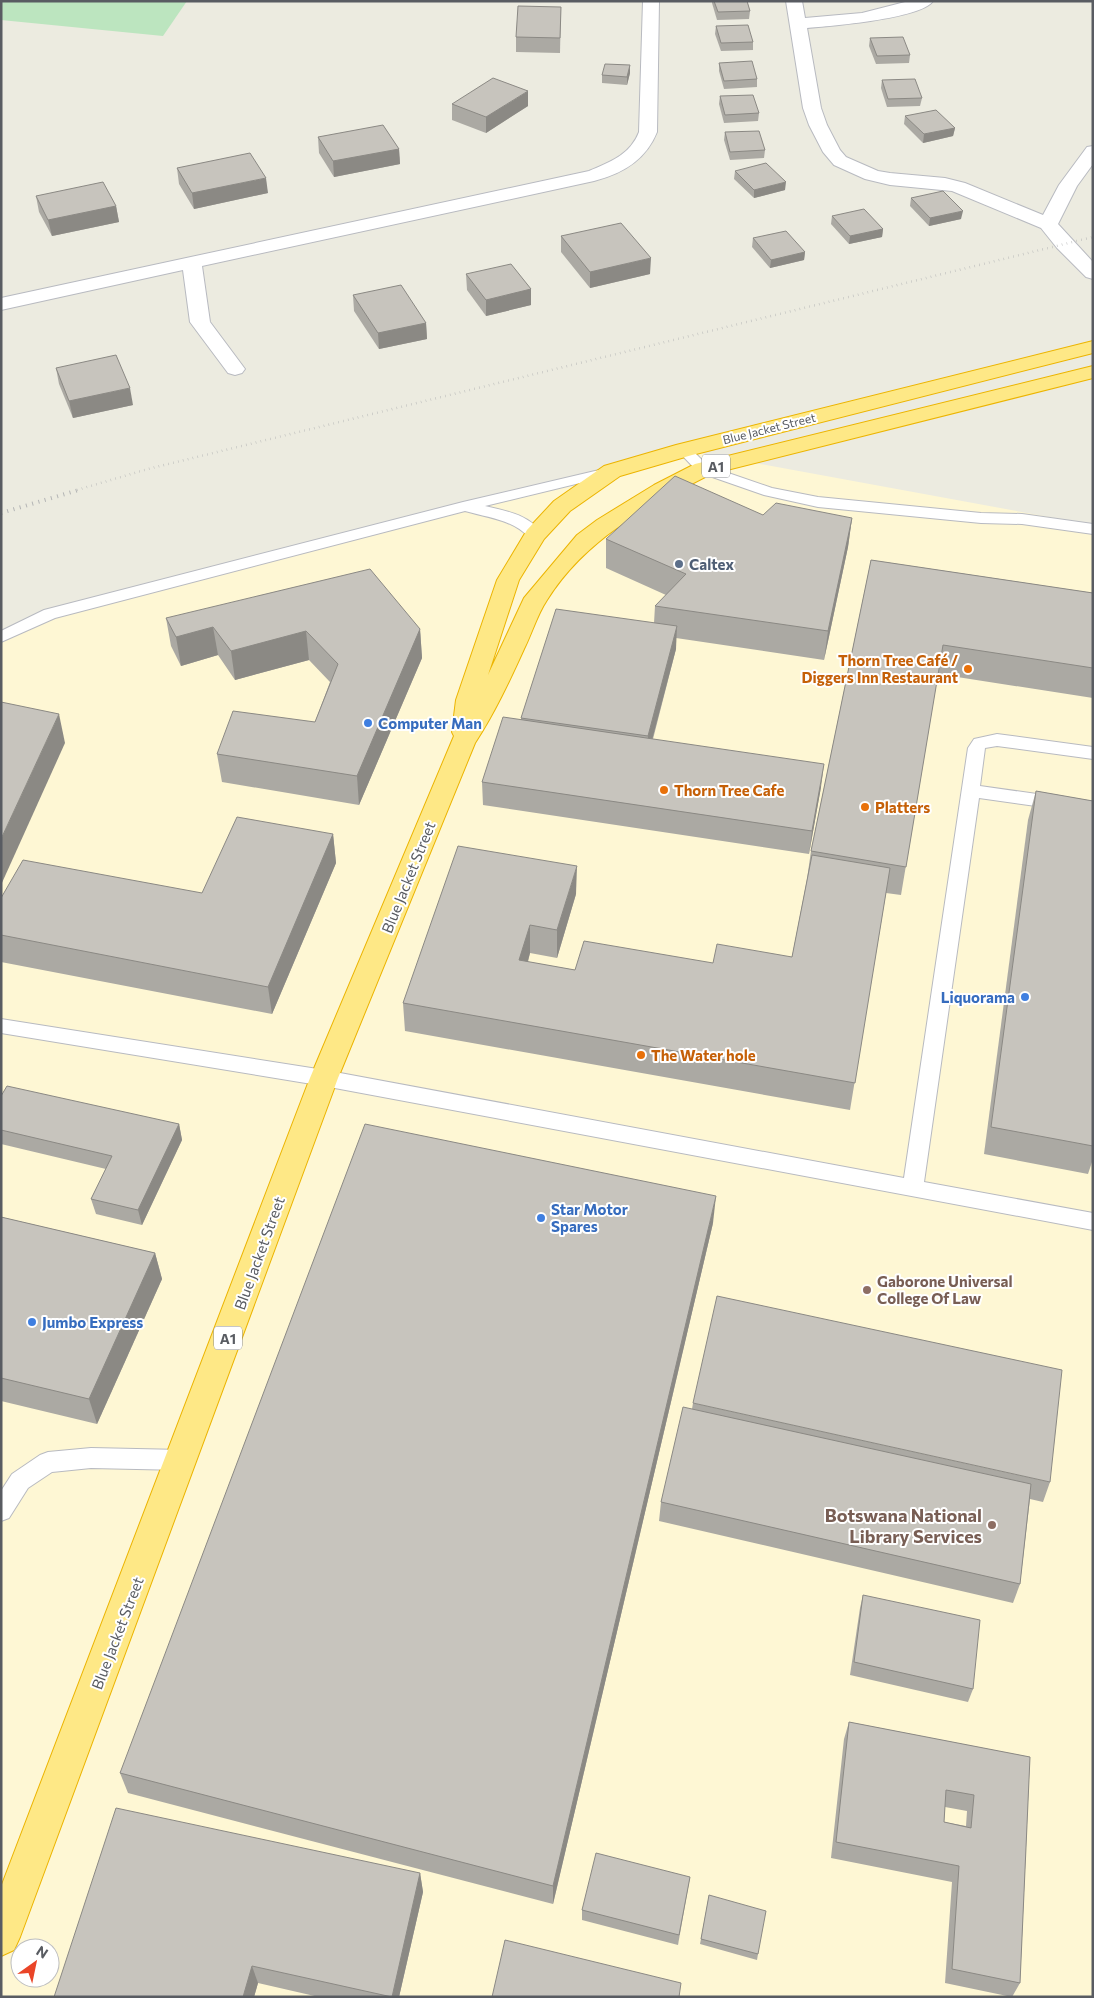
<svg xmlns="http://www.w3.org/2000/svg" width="1094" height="1998" font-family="Commissioner,sans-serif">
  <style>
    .commercial { fill: #fef7d4; fill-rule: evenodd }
    .green { fill: #bce5bf }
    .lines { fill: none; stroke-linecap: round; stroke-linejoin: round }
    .lane-casing { stroke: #b8bac0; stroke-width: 2 }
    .street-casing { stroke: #b8bac0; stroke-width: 2 }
    .highway-casing { stroke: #ecb400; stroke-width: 2 }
    .lane { fill: #fff; fill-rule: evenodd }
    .street { fill: #fff; fill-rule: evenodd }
    .highway { fill: #fee886; fill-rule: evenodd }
    .rail-far1 { stroke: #b4b5b5; stroke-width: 2.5; stroke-dasharray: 0.5 4.5; stroke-linecap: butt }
    .rail { stroke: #b4b5b5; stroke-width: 4; stroke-dasharray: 1 5.5; stroke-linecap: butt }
    .wall { fill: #aba9a3; fill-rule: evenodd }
    .shaded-wall { fill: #8b8984 }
    .building { fill: #c7c4bd; stroke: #8b8984; fill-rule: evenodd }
    .service-dot { fill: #5c6f8a; stroke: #fff; stroke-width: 2 }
    .food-dot { fill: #e8710a; stroke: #fff; stroke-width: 2 }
    .shop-dot { fill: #3f7fe0; stroke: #fff; stroke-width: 2 }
    .education-dot { fill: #8d6e63; stroke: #fff; stroke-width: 2 }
    .labels { text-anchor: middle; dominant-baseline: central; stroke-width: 4; stroke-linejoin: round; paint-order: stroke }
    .far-street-label { font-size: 12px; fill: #595c62; stroke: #fff }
    .shield { fill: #fff; stroke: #8b8d91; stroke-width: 1 }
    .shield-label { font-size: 14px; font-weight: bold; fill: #595c62 }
    .service-label { font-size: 15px; font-weight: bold; fill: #4e5e75; stroke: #fff; text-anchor: start }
    .food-label { font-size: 15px; font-weight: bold; fill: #c56008; stroke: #fff; text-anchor: start }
    .shop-label { font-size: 15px; font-weight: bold; fill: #366cbe; stroke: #fff; text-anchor: start }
    .street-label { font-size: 15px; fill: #595c62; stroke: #fff }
    .education-label { font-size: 15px; font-weight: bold; fill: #785e54; stroke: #fff; text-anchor: start }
    .near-education-label { font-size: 18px; font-weight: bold; fill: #785e54; stroke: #fff; text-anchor: end }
  </style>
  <rect width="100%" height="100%" fill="#ecebe0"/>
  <!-- commercial -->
  <path class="commercial" d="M684,450L1093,525V1997H1V637L50,614ZM20,1948H50V1978H20Z"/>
  <!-- green -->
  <path class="green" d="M1,1H187L163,36L1,20Z"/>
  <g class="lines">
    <defs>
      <g id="lane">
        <path d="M684,446L689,447L708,466L772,488L818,497L981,513L1022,514L1093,524V534L1022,524L981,523L818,507L764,495L698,472L677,450L679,447Z"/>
        <path d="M612,467L617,468L619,471L617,474L485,506C507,511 530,515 543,535L540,538H530C512,519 489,518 465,511L55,618L1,642V631L44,610L463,502Z"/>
        <path d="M997,734L1093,747V759L997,746L985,748L980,786L1093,802V814L979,798L924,1182L1093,1213V1230L324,1086L1,1033V1019L324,1070L904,1178L968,748L974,739Z"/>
        <path d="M91,1448L182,1450L190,1453L193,1460L190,1467L182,1470L91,1468L52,1472L28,1488L9,1518L1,1521V1491L12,1474L40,1455L48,1452Z"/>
      </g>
      <g id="street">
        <path d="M643,1H659L657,132C646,160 622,174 594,181L202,266L210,322L245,369L242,373L235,375L228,373L190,322L183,270L1,310V298L589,171C610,162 630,155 639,132Z"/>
        <path d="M786,1H802L805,18L862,13L909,1H933C921,19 830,26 807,28L821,108L827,125L840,150L846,157L878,171L890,173L945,178L965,183L1043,215L1059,185L1087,147L1093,146V164L1077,186L1058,224L1093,262V279L1086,277L1057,248L1041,228L952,191L890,185L865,179L834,165L823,152L809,125L803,108Z"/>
      </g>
      <path id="highway" d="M1093,341V353L692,455L620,476L570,511L544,539L519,580L488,675L524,598L577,535L597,520L654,485L695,464L1093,366V378L711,474C648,506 586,538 547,600C537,615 532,633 524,649C509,682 495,712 475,743L338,1078L20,1937L14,1950L1,1956V1887L310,1078L454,736L452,732L456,700L497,580L527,530L554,501L604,466L676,445Z"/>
    </defs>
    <!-- lane casing -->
    <use href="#lane" class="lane-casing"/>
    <!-- street casing -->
    <use href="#street" class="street-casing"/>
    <!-- highway casing -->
    <use href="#highway" class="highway-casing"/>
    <!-- lane -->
    <use href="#lane" class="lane"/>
    <!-- street -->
    <use href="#street" class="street"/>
    <!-- highway -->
    <use href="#highway" class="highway"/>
    <!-- rail-far1 -->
    <path class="rail-far1" d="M77,490L148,469L1093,237"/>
    <!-- rail -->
    <path class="rail" d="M1,513L82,489"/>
  </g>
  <!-- wall -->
  <g class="wall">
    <path d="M712,1H747L750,11L749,19L717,20L712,3Z"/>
    <path d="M561,7L560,53L516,52V37Z"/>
    <path d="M716,26L753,42V50L721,51L715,34Z"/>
    <path d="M870,38L910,55L909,63L876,64L869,46Z"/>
    <path d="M719,63L757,79V87L724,89L719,71Z"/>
    <path d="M630,65V73L627,85L602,83V75Z"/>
    <path d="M882,80L922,98L920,106L887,107L881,88Z"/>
    <path d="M720,96L759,113L758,121L724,123L719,104Z"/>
    <path d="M452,104L528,106L486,133L452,120Z"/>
    <path d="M905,116L955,128L953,136L923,143L904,124Z"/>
    <path d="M725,132L765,150L764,158L730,160L724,140Z"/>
    <path d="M318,137L399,149L400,164L334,177L319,153Z"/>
    <path d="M177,168L268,193L194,209L179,184Z"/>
    <path d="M735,171L785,190L754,198L734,179Z"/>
    <path d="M36,196L116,206L119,222L52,236L39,212Z"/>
    <path d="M911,198L961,219L929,226L910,206Z"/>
    <path d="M832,216L883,229L882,237L849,244L831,224Z"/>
    <path d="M561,236L650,274L590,288L561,252Z"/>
    <path d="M753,238L805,252L804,260L770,268L752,247Z"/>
    <path d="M466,274L531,289V305L486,316L467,290Z"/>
    <path d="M353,295L426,323L427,339L379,349L354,311Z"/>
    <path d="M56,368L133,405L73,418L59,384Z"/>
    <path d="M763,515L852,518L848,547L824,660L676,638V649L653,739L821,787L809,854L483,805L482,782L521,719V718L654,623L655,606L666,595L606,568V539Z"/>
    <path d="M871,560L1093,593V698L938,674L901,895L886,893L850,1110L405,1031L403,1003L576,894L557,958L530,953L528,962L575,970L713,963L792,957L807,879L811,851Z"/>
    <path d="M166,618L420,629L422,658L359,805L222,782L217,754L315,722L330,682L309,660L235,680L218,655L181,666L171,646Z"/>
    <path d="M1036,791L1093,801V1159L1088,1174L984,1154L1028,820Z"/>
    <path d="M333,834L336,863L272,1014L1,962V898L202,893Z"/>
    <path d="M1,1096L179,1124L182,1140L142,1225L96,1214L91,1199L106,1169L1,1144Z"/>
    <path d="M1,1217L155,1253L162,1279L97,1424L1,1401Z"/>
    <path d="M713,1223L553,1904L128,1793L120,1773Z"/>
    <path d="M693,1403L1050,1482L1043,1502L1030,1499L1020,1584L1013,1603L659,1521L661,1502L692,1409Z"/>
    <path d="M863,1595L973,1689L968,1702L850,1675L860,1608Z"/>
    <path d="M849,1722L1030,1757L1020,1983L1012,1997L945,1983L952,1882L831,1858L844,1739ZM945,1807L967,1811L966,1826L944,1822Z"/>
    <path d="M420,1873L423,1892L399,1997H319L258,1983L254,1997H54Z"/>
    <path d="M690,1877L678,1945L582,1920V1910Z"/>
    <path d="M709,1895L758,1954L757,1960L700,1944Z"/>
  </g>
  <!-- shaded-wall -->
  <g class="shaded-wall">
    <path d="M630,65V73L627,85V77Z"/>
    <path d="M528,91V106L486,133V117Z"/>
    <path d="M955,128L953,136L923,143L924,134Z"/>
    <path d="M399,149L400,164L334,177L333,161Z"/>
    <path d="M266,178L268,193L194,209L192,193Z"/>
    <path d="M786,182L785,190L754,198V190Z"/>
    <path d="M116,206L119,222L52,236L48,220Z"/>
    <path d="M963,211L961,219L929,226L930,218Z"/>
    <path d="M883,229L882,237L849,244L850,236Z"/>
    <path d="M805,252L804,260L770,268L771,260Z"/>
    <path d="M651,258L650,274L590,288V272Z"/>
    <path d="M531,289V305L486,316V300Z"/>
    <path d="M426,323L427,339L379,349L378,333Z"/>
    <path d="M130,388L133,405L73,418L69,401Z"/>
    <path d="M852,518L848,547L824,660L828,631Z"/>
    <path d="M677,626L676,649L647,759L648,736Z"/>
    <path d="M213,627L218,655L181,666L176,637Z"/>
    <path d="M420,629L422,658L359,805L357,776Z"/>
    <path d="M306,631L309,660L235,680L231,651Z"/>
    <path d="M59,714L65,743L1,885V839Z"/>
    <path d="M824,764L821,787L809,854L812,831Z"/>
    <path d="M333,834L336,863L272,1014L268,987Z"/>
    <path d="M577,866L576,894L557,958V930Z"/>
    <path d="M530,925V953L520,988L519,960Z"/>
    <path d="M179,1124L182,1140L142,1225L138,1210Z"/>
    <path d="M716,1196L713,1223L553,1904V1886Z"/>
    <path d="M155,1253L162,1279L97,1424L89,1399Z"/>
    <path d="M420,1873L423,1892L399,1997H392Z"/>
    <path d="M252,1966L258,1983L254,1997H243Z"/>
  </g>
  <!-- building -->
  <g class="building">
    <path d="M714,1H747L750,11L718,12Z"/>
    <path d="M518,6L561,7L560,38L516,37Z"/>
    <path d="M748,25L753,42L721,43L716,26Z"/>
    <path d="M903,37L910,55L877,56L870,38Z"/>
    <path d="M752,61L757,79L724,81L719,63Z"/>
    <path d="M605,64L630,65L627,77L602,75Z"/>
    <path d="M493,78L528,91L486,117L452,104Z"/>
    <path d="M915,79L922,98L888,99L882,80Z"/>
    <path d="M753,95L759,113L725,115L720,96Z"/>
    <path d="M936,110L955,128L924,134L905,116Z"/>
    <path d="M383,125L399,149L333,161L318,137Z"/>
    <path d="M759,131L765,150L730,152L725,132Z"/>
    <path d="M250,153L266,178L192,193L177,168Z"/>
    <path d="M766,163L786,182L754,190L735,171Z"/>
    <path d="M103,182L116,206L48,220L36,196Z"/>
    <path d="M943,191L963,211L930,218L911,198Z"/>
    <path d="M864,209L883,229L850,236L832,216Z"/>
    <path d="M621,223L651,258L590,272L561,236Z"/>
    <path d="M786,231L805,252L771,260L753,238Z"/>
    <path d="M511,264L531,289L486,300L466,274Z"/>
    <path d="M401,285L426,323L378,333L353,295Z"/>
    <path d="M116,355L130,388L69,401L56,368Z"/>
    <path d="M675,476L763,515L776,503L852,518L828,631L655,606L686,574L606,539Z"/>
    <path d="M871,560L1093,593V668L943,645L906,867L811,851Z"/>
    <path d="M370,569L420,629L357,776L217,754L233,711L315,722L338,664L306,631L231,651L213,627L176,637L166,618Z"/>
    <path d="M556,609L677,626L648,736L521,718Z"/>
    <path d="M1,702L59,714L1,839Z"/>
    <path d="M503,717L824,764L812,831L482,782Z"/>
    <path d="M1036,791L1093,801V1146L991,1127Z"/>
    <path d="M237,817L333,834L268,987L1,935V898L23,860L202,893Z"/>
    <path d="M458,846L577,866L557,930L530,925L519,960L575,970L584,941L713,963L717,944L792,957L812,855L890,868L855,1083L403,1003Z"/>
    <path d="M7,1086L179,1124L138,1210L91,1199L112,1156L1,1130V1096Z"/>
    <path d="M365,1124L716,1196L553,1886L120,1773Z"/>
    <path d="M1,1217L155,1253L89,1399L1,1378Z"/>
    <path d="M717,1296L1062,1370L1050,1482L693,1403Z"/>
    <path d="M683,1407L1031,1484L1020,1584L661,1502Z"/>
    <path d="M863,1595L980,1620L973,1689L854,1662Z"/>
    <path d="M849,1722L1030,1757L1020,1983L952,1969L959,1866L836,1842ZM946,1790L974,1795L971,1828L944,1822Z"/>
    <path d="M116,1808L420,1873L392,1997L252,1966L243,1997H54Z"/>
    <path d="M596,1853L690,1877L679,1935L582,1910Z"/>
    <path d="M709,1895L766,1911L758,1954L701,1939Z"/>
    <path d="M505,1940L681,1983L679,1997H492Z"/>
  </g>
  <!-- markers -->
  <circle class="service-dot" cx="679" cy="564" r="5"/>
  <g class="food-dot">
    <circle cx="968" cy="669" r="5"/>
    <circle cx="664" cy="790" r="5"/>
    <circle cx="865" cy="807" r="5"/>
    <circle cx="641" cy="1055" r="5"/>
  </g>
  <g class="shop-dot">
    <circle cx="368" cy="723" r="5"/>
    <circle cx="1025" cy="997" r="5"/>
    <circle cx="541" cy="1218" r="5"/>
    <circle cx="32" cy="1322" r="5"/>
  </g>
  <g class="education-dot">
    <circle cx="867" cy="1290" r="5"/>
    <circle cx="992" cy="1525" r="5"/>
  </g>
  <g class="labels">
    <!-- far-street labels -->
    <g class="far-street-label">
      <text transform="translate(769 428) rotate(-14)">Blue Jacket Street</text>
    </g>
    <!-- shield labels -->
    <g class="shield">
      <rect x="702" y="454.5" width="28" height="23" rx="4"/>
      <rect x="214" y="1326.5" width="28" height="23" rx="4"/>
    </g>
    <g class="shield-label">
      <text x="716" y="466">A1</text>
      <text x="228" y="1338">A1</text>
    </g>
    <!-- service labels -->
    <g class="service-label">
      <text x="689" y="564">Caltex</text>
    </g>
    <!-- food labels -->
    <g class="food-label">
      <text x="958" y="660" text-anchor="end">Thorn Tree Café /<tspan x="958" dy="17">Diggers Inn Restaurant</tspan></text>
      <text x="674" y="790">Thorn Tree Cafe</text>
      <text x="875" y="807">Platters</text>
      <text x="651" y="1055">The Water hole</text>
    </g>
    <!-- shop labels -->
    <g class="shop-label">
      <text x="378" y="723">Computer Man</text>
      <text x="1015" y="997" text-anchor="end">Liquorama</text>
      <text x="551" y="1209">Star Motor<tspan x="551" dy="17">Spares</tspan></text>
      <text x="42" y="1322">Jumbo Express</text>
    </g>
    <!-- street labels -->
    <g class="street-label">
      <text transform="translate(408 877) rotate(-68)">Blue Jacket Street</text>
      <text transform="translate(259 1253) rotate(-70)">Blue Jacket Street</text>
      <text transform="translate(117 1633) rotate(-69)">Blue Jacket Street</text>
    </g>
    <!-- education labels -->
    <g class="education-label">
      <text x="877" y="1281">Gaborone Universal<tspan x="877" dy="17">College Of Law</tspan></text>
    </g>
    <!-- near-education labels -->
    <g class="near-education-label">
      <text x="982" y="1515">Botswana National<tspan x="982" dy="21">Library Services</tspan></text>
    </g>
  </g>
  <!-- border -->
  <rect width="1094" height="1998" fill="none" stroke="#595c62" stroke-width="5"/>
  <!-- north arrow -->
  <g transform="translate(35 1963) rotate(33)"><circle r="24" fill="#ffffff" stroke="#bdbec0"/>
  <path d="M0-4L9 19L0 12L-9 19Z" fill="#ea4528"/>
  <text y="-8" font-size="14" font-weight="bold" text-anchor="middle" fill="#595c62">N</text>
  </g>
</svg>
